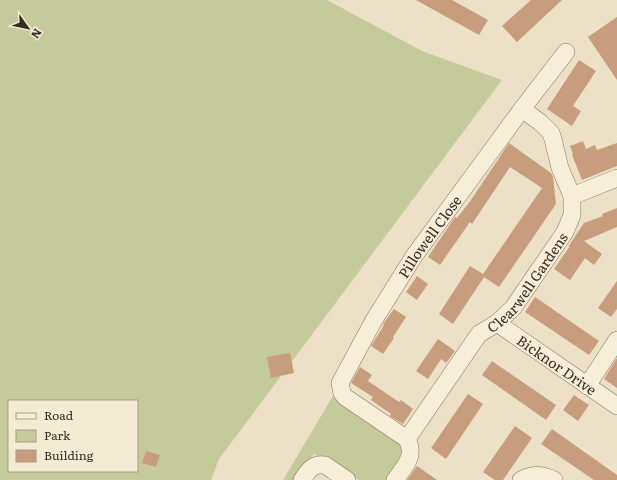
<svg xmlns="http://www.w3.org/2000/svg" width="617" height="480" font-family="Literata,serif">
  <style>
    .green { fill: #c4ca9a; fill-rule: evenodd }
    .building { fill: #c89d7d }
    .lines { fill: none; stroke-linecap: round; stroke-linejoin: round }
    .minor-casing { stroke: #86735c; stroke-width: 18 }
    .minor { stroke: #f7eed9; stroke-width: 17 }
    .labels { text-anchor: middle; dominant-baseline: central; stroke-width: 4; stroke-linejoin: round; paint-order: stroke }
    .street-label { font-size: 14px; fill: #372b1f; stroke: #f4ebd5 }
  </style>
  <rect width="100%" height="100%" fill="#ece1c6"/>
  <!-- green -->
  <g class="green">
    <path d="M0,0H327L422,51L502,80L219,459L211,480H0ZM9,401H137V471H9Z"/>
    <path d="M333,396L398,440L404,452L394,470L386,480H359L314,454L295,480H283Z"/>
  </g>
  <!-- building -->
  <g class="building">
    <path d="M416,0H452L488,20L479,35Z"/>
    <path d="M531,0H562L517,42L502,26Z"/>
    <path d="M617,17V80L588,37Z"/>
    <path d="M579,60L596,71L573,106L581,111L572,126L547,109Z"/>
    <path d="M583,141L586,149L595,145L597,150L617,143V166L582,180L572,155L573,154L570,146Z"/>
    <path d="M509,143L551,173L553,177L556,204L499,287L484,277L453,324L439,314L470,266L483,274L542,188L510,167L472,224L470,222L440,265L428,257L455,217L457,218L471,200Z"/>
    <path d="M617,208V227L584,241L602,254L594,265L585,258L570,280L554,269L570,246L568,247L584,223L603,216L602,214Z"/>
    <path d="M417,276L428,284L417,300L406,292Z"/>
    <path d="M617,281V309L611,317L598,308Z"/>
    <path d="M535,297L599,341L589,355L525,312Z"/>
    <path d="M394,309L406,317L393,337L394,338L383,354L371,346L384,325L383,324Z"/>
    <path d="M438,339L455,351L446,363L441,359L428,379L416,371Z"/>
    <path d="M290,353L294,373L271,378L267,357Z"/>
    <path d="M617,358V388L604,379Z"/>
    <path d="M492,361L556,405L546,420L482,375Z"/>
    <path d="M360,367L372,375L368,381L399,402L401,400L413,409L403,424L390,416L391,414L371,400L373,397L351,383Z"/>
    <path d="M468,394L483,404L446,459L431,448Z"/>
    <path d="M574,395L589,405L578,421L563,410Z"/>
    <path d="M515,426L532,438L503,480H495L483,472Z"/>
    <path d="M552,429L617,475V480H594L541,444Z"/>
    <path d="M146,451L160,455L156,467L142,463Z"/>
    <path d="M417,466L437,480H407Z"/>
  </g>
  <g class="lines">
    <defs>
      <g id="minor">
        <path d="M522,109L566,52"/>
        <path id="s1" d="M497,323L617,406"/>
        <path d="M587,386L617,340"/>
        <path id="s2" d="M407,439L345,397L342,393L340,383L374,320L414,256L522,109L541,123L551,133L553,139L560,168L572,196"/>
        <path d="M302,480C308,471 313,463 325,465L347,480"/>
        <path id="s3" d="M395,480C405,466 416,456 407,439L479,334L497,323L513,308L565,232L572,215V196L617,178"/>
        <path d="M521,480C531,474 543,474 554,480"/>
      </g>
    </defs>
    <!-- minor casing -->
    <use href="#minor" class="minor-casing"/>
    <!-- minor -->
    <use href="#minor" class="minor"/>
  </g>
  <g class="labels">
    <!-- street labels -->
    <g class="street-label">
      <text stroke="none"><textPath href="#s2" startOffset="262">Pillowell Close</textPath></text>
      <text stroke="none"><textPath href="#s3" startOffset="245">Clearwell Gardens</textPath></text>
      <text stroke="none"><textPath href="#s1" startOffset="73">Bicknor Drive</textPath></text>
    </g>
  </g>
  <!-- legend -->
  <rect x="8" y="400" width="130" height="72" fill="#f4ebd5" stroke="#a89e8c"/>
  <rect x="16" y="413" width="20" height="6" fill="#f7eed9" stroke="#a89e8c"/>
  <text x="44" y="420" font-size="12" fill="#372b1f">Road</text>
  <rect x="16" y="430" width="20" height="12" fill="#c4ca9a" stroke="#a89e8c"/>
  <text x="44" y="440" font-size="12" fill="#372b1f">Park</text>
  <rect x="16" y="450" width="20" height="12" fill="#c89d7d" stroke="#a89e8c"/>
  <text x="44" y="460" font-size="12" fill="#372b1f">Building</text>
  <!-- north arrow -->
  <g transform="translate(28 28) rotate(123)" stroke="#f4ebd5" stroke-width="3" paint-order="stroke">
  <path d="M0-3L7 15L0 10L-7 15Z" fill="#372b1f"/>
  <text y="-6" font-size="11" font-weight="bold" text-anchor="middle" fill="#372b1f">N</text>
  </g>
</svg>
